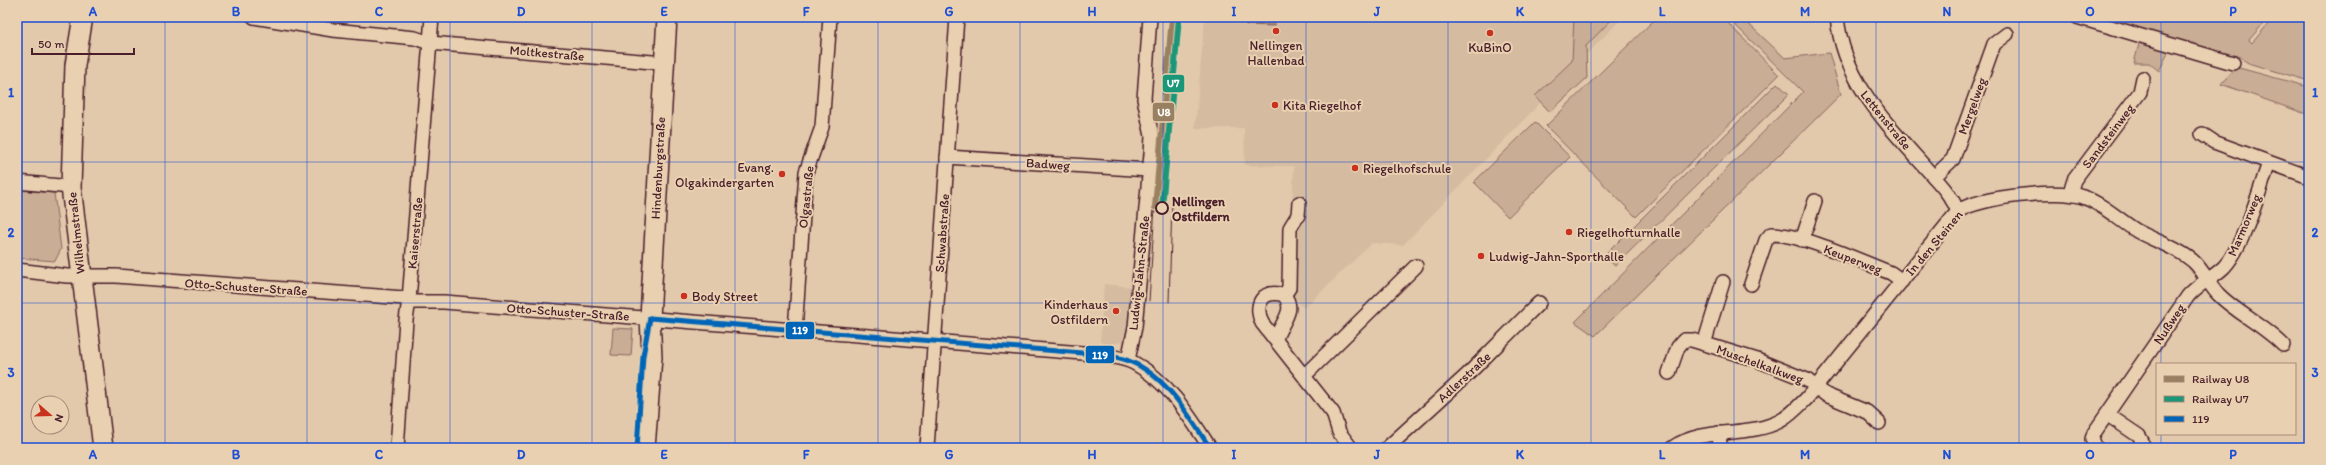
<svg xmlns="http://www.w3.org/2000/svg" width="2326" height="465" font-family="Itim,sans-serif">
  <style>
    .built { fill: #d5bba0 }
    .green { fill: #c9ad95; stroke: #8a6660 }
    .water { fill: #a8887a; stroke: #825e5a }
    .lines { fill: none; stroke-linecap: round; stroke-linejoin: round }
    .street-casing { stroke: #4a1f2b; stroke-width: 16 }
    .secondary-casing { stroke: #4a1f2b; stroke-width: 22 }
    .street { stroke: #e8d0b0; stroke-width: 13 }
    .secondary { stroke: #e8d0b0; stroke-width: 19 }
    .tram { stroke: #4a1f2b; stroke-width: 1 }
    .bus-1-casing { stroke: #e8d0b0; stroke-width: 8 }
    .bus-1 { stroke: #0065b7; stroke-width: 5 }
    .rail-1-casing { stroke: #e8d0b0; stroke-width: 9 }
    .rail-2-casing { stroke: #e8d0b0; stroke-width: 9 }
    .rail-1 { stroke: #998060; stroke-width: 6 }
    .rail-2 { stroke: #1a9679; stroke-width: 6 }
    .grid { fill: none; stroke: #1d4ed8; stroke-width: 1; stroke-opacity: 0.55 }
    .poi-dot { fill: #c8321e; stroke: #e8d0b0; stroke-width: 1.5 }
    .stop-dot { fill: #e8d0b0; stroke: #4a1f2b; stroke-width: 2 }
    .labels { text-anchor: middle; dominant-baseline: central; stroke-width: 4; stroke-linejoin: round; paint-order: stroke }
    .poi-label { font-size: 13px; fill: #4a1f2b; stroke: #e8d0b0; text-anchor: start }
    .street-label { font-size: 13px; fill: #4a1f2b; stroke: #e8d0b0 }
    .stop-label { font-size: 13px; font-weight: bold; fill: #4a1f2b; stroke: #e8d0b0; text-anchor: start }
    .line-badge { stroke: #e8d0b0; stroke-width: 1.5 }
    .badge-label { font-size: 11px; text-anchor: middle; font-weight: bold; fill: #fff }
    .neatline { fill: none; stroke: #1d4ed8; stroke-width: 1.5 }
    .grid-label { font-size: 13px; text-anchor: middle; font-weight: bold; fill: #1d4ed8 }
  </style>
  <rect width="100%" height="100%" fill="#e2c9ab"/>
  <filter id="ink" filterUnits="userSpaceOnUse"><feTurbulence type="fractalNoise" baseFrequency=".025" numOctaves="2"/><feDisplacementMap in="SourceGraphic" scale="8" xChannelSelector="R" yChannelSelector="G"/><feConvolveMatrix kernelMatrix="1 2 1 2 8 2 1 2 1" color-interpolation-filters="sRGB"/></filter>
  <g filter="url(#ink)">
    <!-- built -->
    <g class="built">
      <path d="M1205,17H1623L1403,245L1372,243L1304,308L1288,293L1294,166L1245,165L1244,128H1195Z"/>
      <path d="M1104,284L1133,287L1129,336L1126,341L1110,344L1100,342Z"/>
    </g>
    <!-- green -->
    <g class="green">
      <path d="M1574,17H1614L1586,46L1587,78L1550,112L1535,96L1572,61Z"/>
      <path d="M1657,17H1722L1779,75L1636,217L1546,126Z"/>
      <path d="M1727,17H1741L1785,58L1829,53L1841,94L1595,336L1575,322L1803,92Z"/>
      <path d="M2089,17H2269L2249,40L2252,43L2274,17H2309V81L2251,64L2236,55L2233,57Z"/>
      <path d="M2140,40L2170,49L2159,71L2149,63H2134Z"/>
      <path d="M2239,68L2309,87V115L2221,84L2234,69Z"/>
      <path d="M1777,83L1789,94L1615,266L1604,256Z"/>
      <path d="M1535,122L1570,157L1508,217L1474,182Z"/>
      <path d="M17,190L54,193L61,249L55,261L17,258Z"/>
      <path d="M613,328L633,329L631,356L611,355Z"/>
    </g>
    <!-- water -->
    <path class="water" d="M1246,17H1275V26L1246,25Z"/>
    <g class="lines">
      <defs>
        <g id="street">
          <path d="M254,17L333,30L415,38L430,43L664,63"/>
          <path d="M1837,17C1843,80 1885,122 1925,167C1938,182 1950,193 1958,211"/>
          <path d="M2077,17L2233,63"/>
          <path d="M2202,134L2214,142L2309,177"/>
          <path d="M947,157L1149,170"/>
          <path d="M1934,177L1953,159L1994,44L2007,34"/>
          <path d="M17,182L71,187"/>
          <path d="M2070,193L2074,180L2140,92L2143,78"/>
          <path d="M1802,240L1815,201"/>
          <path d="M17,270L67,276H116L404,298L414,302H444L1095,354C1108,356 1123,357 1134,363C1168,381 1190,417 1210,448"/>
          <path d="M1751,284L1766,240L1771,234C1802,234 1860,261 1891,273L1902,281"/>
          <path d="M1284,295L1289,288L1290,228L1298,215L1299,203"/>
          <path d="M795,331L806,172L822,127L830,17"/>
          <path d="M1276,339C1280,323 1297,311 1284,295C1262,289 1254,304 1262,323L1333,413L1339,432L1351,448"/>
          <path d="M1704,344L1723,282"/>
          <path d="M1128,360L1135,327L1151,154L1152,136L1144,99L1150,17"/>
          <path d="M1669,373L1678,347L1684,340H1692L1757,360L1807,380L1826,395L1867,412L1879,423"/>
          <path d="M1305,375L1416,266"/>
          <path d="M2108,415L2139,436L2142,441L2139,448"/>
          <path d="M1718,433L1721,448"/>
          <path d="M397,448L406,320L409,300L432,17"/>
          <path d="M927,448L957,17"/>
          <path d="M1387,448L1467,375L1539,303"/>
          <path d="M1672,448C1704,426 1748,438 1780,421C1790,416 1799,406 1807,398L1958,211C1980,197 2058,188 2083,197C2103,204 2119,220 2137,231C2155,241 2178,248 2193,261C2204,271 2209,285 2219,295C2238,314 2264,325 2283,345"/>
          <path d="M2096,448L2092,439L2094,433L2188,296C2199,283 2213,278 2224,267C2244,246 2259,191 2269,163"/>
        </g>
        <g id="secondary">
          <path d="M83,17L75,65L71,187L103,448"/>
          <path d="M645,448L652,357L650,318L667,17"/>
        </g>
      </defs>
      <!-- street casing -->
      <use href="#street" class="street-casing"/>
      <!-- secondary casing -->
      <use href="#secondary" class="secondary-casing"/>
      <!-- street -->
      <use href="#street" class="street"/>
      <!-- secondary -->
      <use href="#secondary" class="secondary"/>
      <!-- tram -->
      <g class="tram">
        <path d="M1149,301L1155,207"/>
        <path d="M1169,302L1172,204"/>
      </g>
      <defs>
        <g id="bus-1">
          <path d="M650,318L1095,354C1106,356 1118,356 1129,361C1166,375 1189,416 1210,448"/>
          <path d="M637,448L643,356L650,318"/>
        </g>
      </defs>
      <!-- bus-1 casing -->
      <use href="#bus-1" class="bus-1-casing"/>
      <!-- bus-1 -->
      <use href="#bus-1" class="bus-1"/>
      <defs>
        <path id="rail-1" d="M1155,207L1172,17"/>
        <path id="rail-2" d="M1162,208L1179,18"/>
      </defs>
      <!-- rail-1 casing -->
      <use href="#rail-1" class="rail-1-casing"/>
      <!-- rail-2 casing -->
      <use href="#rail-2" class="rail-2-casing"/>
      <!-- rail-1 -->
      <use href="#rail-1" class="rail-1"/>
      <!-- rail-2 -->
      <use href="#rail-2" class="rail-2"/>
    </g>
  </g>
  <!-- grid -->
  <path class="grid" d="M165,17V448M307,17V448M450,17V448M592,17V448M735,17V448M878,17V448M1020,17V448M1163,17V448M1306,17V448M1448,17V448M1591,17V448M1734,17V448M1876,17V448M2019,17V448M2161,17V364M17,162H2309M17,303H2309M2161,434V448"/>
  <!-- markers -->
  <g class="poi-dot">
    <circle cx="1276" cy="31" r="4"/>
    <circle cx="1490" cy="33" r="4"/>
    <circle cx="1275" cy="105" r="4"/>
    <circle cx="1355" cy="168" r="4"/>
    <circle cx="782" cy="174" r="4"/>
    <circle cx="1569" cy="232" r="4"/>
    <circle cx="1481" cy="256" r="4"/>
    <circle cx="684" cy="296" r="4"/>
    <circle cx="1116" cy="311" r="4"/>
  </g>
  <circle class="stop-dot" cx="1162" cy="208" r="6"/>
  <g class="labels">
    <!-- poi labels -->
    <g class="poi-label">
      <text x="1276" y="45" text-anchor="middle">Nellingen<tspan x="1276" dy="15">Hallenbad</tspan></text>
      <text x="1490" y="47" text-anchor="middle">KuBinO</text>
      <text x="1283" y="105">Kita Riegelhof</text>
      <text x="774" y="167" text-anchor="end">Evang.<tspan x="774" dy="15">Olgakindergarten</tspan></text>
      <text x="1363" y="168">Riegelhofschule</text>
      <text x="1577" y="232">Riegelhofturnhalle</text>
      <text x="1489" y="256">Ludwig-Jahn-Sporthalle</text>
      <text x="692" y="296">Body Street</text>
      <text x="1108" y="304" text-anchor="end">Kinderhaus<tspan x="1108" dy="15">Ostfildern</tspan></text>
    </g>
    <!-- street labels -->
    <g class="street-label">
      <text transform="translate(547 53) rotate(5)">Moltkestraße</text>
      <text transform="translate(1972 106) rotate(-70)">Mergelweg</text>
      <text transform="translate(1886 120) rotate(51)">Lettenstraße</text>
      <text transform="translate(2108 136) rotate(-53)">Sandsteinweg</text>
      <text transform="translate(1048 164) rotate(4)">Badweg</text>
      <text transform="translate(658 168) rotate(-87)">Hindenburgstraße</text>
      <text transform="translate(806 197) rotate(-84)">Olgastraße</text>
      <text transform="translate(2244 225) rotate(-67)">Marmorweg</text>
      <text transform="translate(76 233) rotate(-96)">Wilhelmstraße</text>
      <text transform="translate(415 233) rotate(-85)">Kaiserstraße</text>
      <text transform="translate(942 233) rotate(-86)">Schwabstraße</text>
      <text transform="translate(1934 243) rotate(-50)">In den Steinen</text>
      <text transform="translate(1853 259) rotate(21)">Keuperweg</text>
      <text transform="translate(1139 273) rotate(-84)">Ludwig-Jahn-Straße</text>
      <text transform="translate(246 287) rotate(4)">Otto-Schuster-Straße</text>
      <text transform="translate(568 312) rotate(4)">Otto-Schuster-Straße</text>
      <text transform="translate(2169 324) rotate(-56)">Nußweg</text>
      <text transform="translate(1760 364) rotate(20)">Muschelkalkweg</text>
      <text transform="translate(1464 377) rotate(-43)">Adlerstraße</text>
    </g>
    <!-- stop labels -->
    <g class="stop-label">
      <text x="1172" y="201">Nellingen<tspan x="1172" dy="15">Ostfildern</tspan></text>
    </g>
  </g>
  <g class="line-badge">
    <rect x="1162" y="74" width="23" height="19" rx="4" fill="#1a9679"/>
    <rect x="1152" y="102" width="23" height="20" rx="4" fill="#998060"/>
    <rect x="785" y="321" width="30" height="19" rx="4" fill="#0065b7"/>
    <rect x="1085" y="345" width="30" height="19" rx="4" fill="#0065b7"/>
  </g>
  <g class="badge-label">
    <text x="1173" y="87">U7</text>
    <text x="1164" y="116">U8</text>
    <text x="800" y="334">119</text>
    <text x="1100" y="359">119</text>
  </g>
  <!-- margin -->
  <rect width="2326" height="465" fill="none" stroke="#e8d0b0" stroke-width="44"/>
  <!-- legend -->
  <rect x="2156" y="363" width="140" height="72" fill="#e8d0b0" stroke="#a9897b"/>
  <rect x="2164" y="376" width="20" height="6" fill="#998060" stroke="#a9897b"/>
  <text x="2192" y="383" font-size="12" fill="#4a1f2b">Railway U8</text>
  <rect x="2164" y="396" width="20" height="6" fill="#1a9679" stroke="#a9897b"/>
  <text x="2192" y="403" font-size="12" fill="#4a1f2b">Railway U7</text>
  <rect x="2164" y="416" width="20" height="6" fill="#0065b7" stroke="#a9897b"/>
  <text x="2192" y="423" font-size="12" fill="#4a1f2b">119</text>
  <!-- north arrow -->
  <g transform="translate(50 415) rotate(110)"><circle r="19" fill="#e8d0b0" stroke="#a9897b"/>
  <path d="M0-3L7 15L0 10L-7 15Z" fill="#c8321e"/>
  <text y="-6" font-size="11" font-weight="bold" text-anchor="middle" fill="#4a1f2b">N</text>
  </g>
  <!-- scale -->
  <path d="M32 48v6h102v-6" fill="none" stroke="#4a1f2b" stroke-width="2"/>
  <text x="38" y="48" font-size="12" fill="#4a1f2b" stroke="#e8d0b0" stroke-width="3" paint-order="stroke">50 m</text>
  <rect x="22" y="22" width="2282" height="421" class="neatline"/>
  <g class="grid-label">
    <text x="93" y="16">A</text>
    <text x="236" y="16">B</text>
    <text x="379" y="16">C</text>
    <text x="521" y="16">D</text>
    <text x="664" y="16">E</text>
    <text x="806" y="16">F</text>
    <text x="949" y="16">G</text>
    <text x="1092" y="16">H</text>
    <text x="1234" y="16">I</text>
    <text x="1377" y="16">J</text>
    <text x="1520" y="16">K</text>
    <text x="1662" y="16">L</text>
    <text x="1805" y="16">M</text>
    <text x="1947" y="16">N</text>
    <text x="2090" y="16">O</text>
    <text x="2233" y="16">P</text>
    <text x="11" y="97">1</text>
    <text x="2315" y="97">1</text>
    <text x="11" y="237">2</text>
    <text x="2315" y="237">2</text>
    <text x="11" y="377">3</text>
    <text x="2315" y="377">3</text>
    <text x="93" y="459">A</text>
    <text x="236" y="459">B</text>
    <text x="379" y="459">C</text>
    <text x="521" y="459">D</text>
    <text x="664" y="459">E</text>
    <text x="806" y="459">F</text>
    <text x="949" y="459">G</text>
    <text x="1092" y="459">H</text>
    <text x="1234" y="459">I</text>
    <text x="1377" y="459">J</text>
    <text x="1520" y="459">K</text>
    <text x="1662" y="459">L</text>
    <text x="1805" y="459">M</text>
    <text x="1947" y="459">N</text>
    <text x="2090" y="459">O</text>
    <text x="2233" y="459">P</text>
  </g>
</svg>
